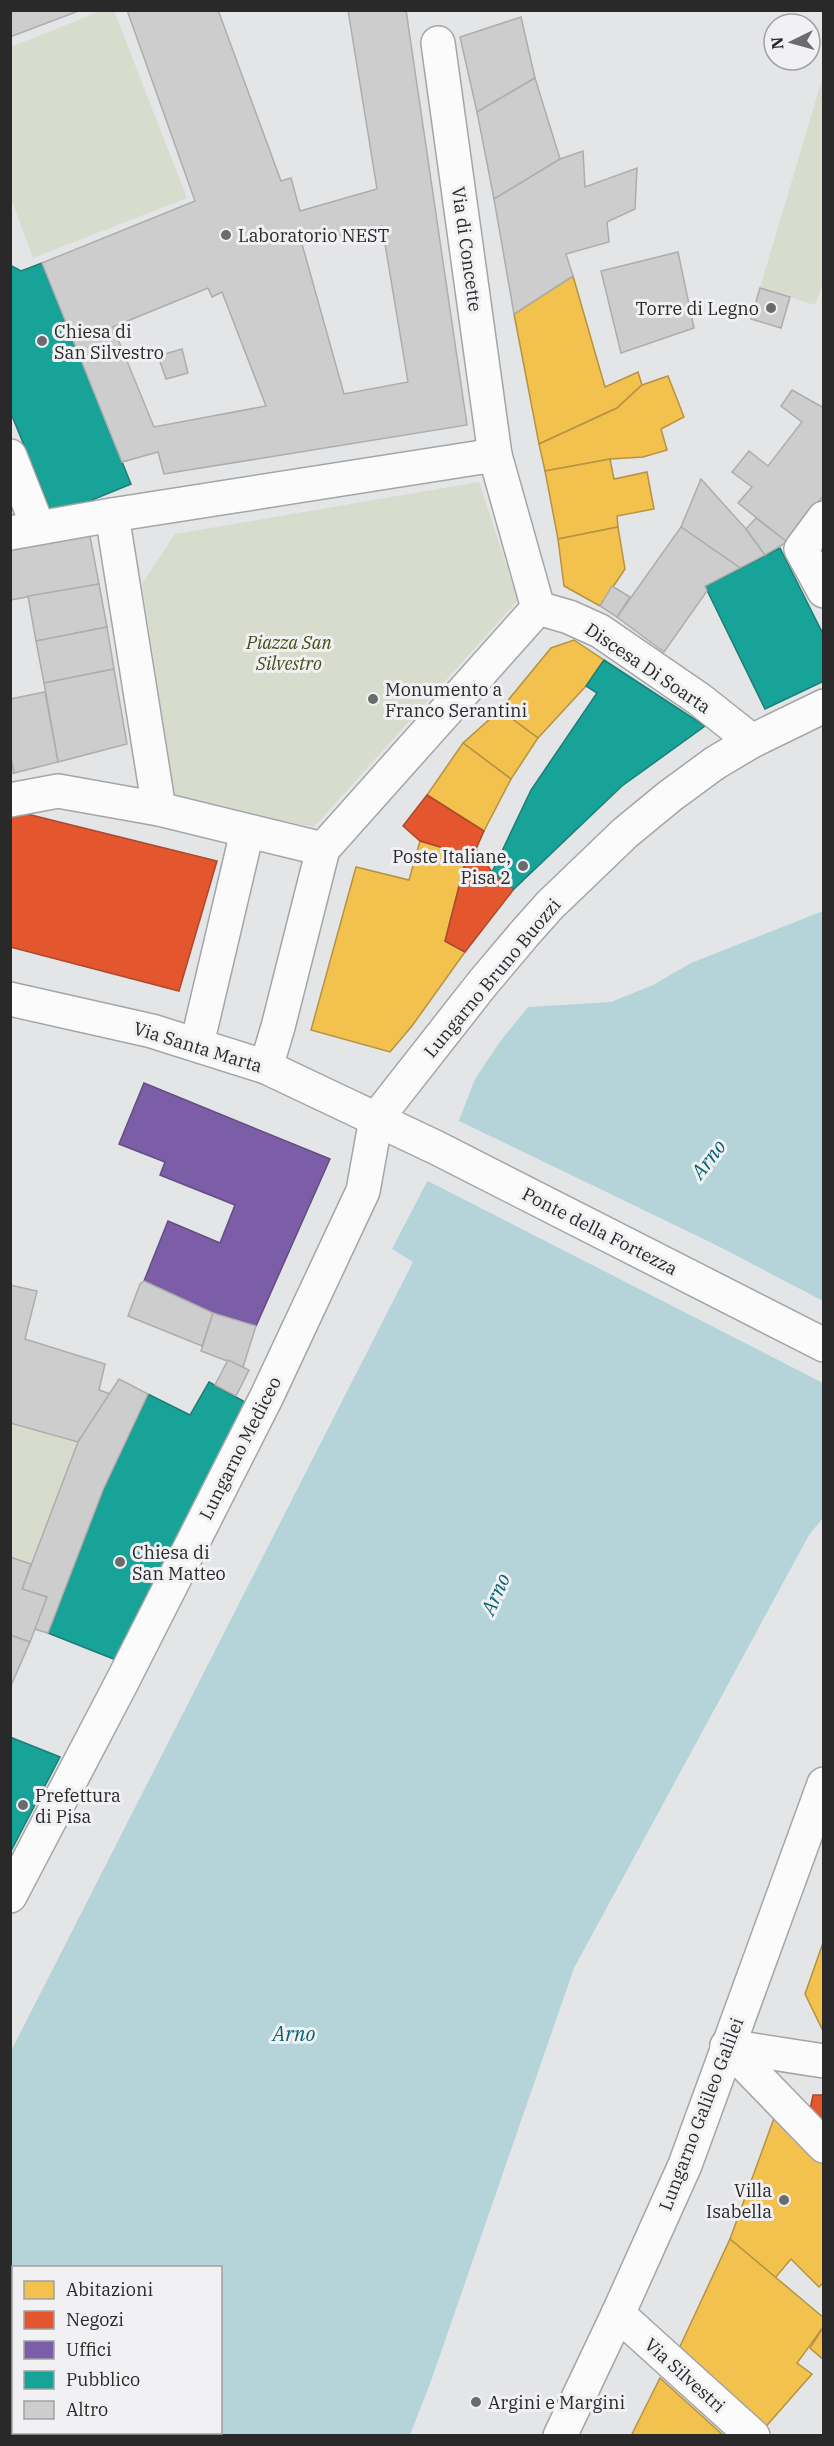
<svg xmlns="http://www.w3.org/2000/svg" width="834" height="2446" font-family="'IBM Plex Serif',serif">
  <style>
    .green { fill: #d8dccd }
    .water { fill: #b4d4da; fill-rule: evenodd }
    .pier { fill: #e4e5e6 }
    .homes { fill: #f2c14e; stroke: #b69343; stroke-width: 1.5 }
    .shops { fill: #e4572e; stroke: #ac492d; stroke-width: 1.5 }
    .offices { fill: #7b5ea7; stroke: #624e82; stroke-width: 1.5 }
    .public { fill: #17a398; stroke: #1c7e77; stroke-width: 1.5 }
    .building { fill: #cccdcc; stroke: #aeadad; stroke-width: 1.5; fill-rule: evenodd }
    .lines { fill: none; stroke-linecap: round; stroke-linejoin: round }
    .minor-casing { stroke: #a4a5a6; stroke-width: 36 }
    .minor { stroke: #fbfbfb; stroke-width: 33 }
    .poi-dot { fill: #6a6b6c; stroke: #f1f1f4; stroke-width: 2 }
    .labels { text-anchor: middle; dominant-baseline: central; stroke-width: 6; stroke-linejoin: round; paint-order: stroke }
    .poi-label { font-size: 18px; fill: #29292a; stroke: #f1f1f4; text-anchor: start }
    .street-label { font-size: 18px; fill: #29292a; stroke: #f1f1f4 }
    .park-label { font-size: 18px; font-style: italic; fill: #464c11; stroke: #f1f1f4 }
    .water-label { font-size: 20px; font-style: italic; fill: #00626f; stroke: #f1f1f4 }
  </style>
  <rect width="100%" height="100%" fill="#e4e5e6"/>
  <!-- green -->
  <g class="green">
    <path d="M103,10L114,11L187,198L33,258L11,198V47Z"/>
    <path d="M823,76V282L815,305L760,288Z"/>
    <path d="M479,482L518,600L314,827L175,799L142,584L175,534Z"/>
    <path d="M11,1423L78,1442L31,1564L11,1557Z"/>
  </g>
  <!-- water -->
  <path class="water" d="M823,911V1518L809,1535L574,1968L431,2381L410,2435H11L10,2053L413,1262L392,1249L460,1118L475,1079L499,1043L528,1007L611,1002L653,985L691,963ZM14,2268H220V2432H14Z"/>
  <!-- pier -->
  <path class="pier" d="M457,1120L716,1245L823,1301V1383L426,1180Z"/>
  <!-- homes -->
  <g class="homes">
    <path d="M573,276L605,387L638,372L642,385L617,408L539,444L514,314Z"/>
    <path d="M668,376L684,417L661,429L667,450L643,457L610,459L545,471L539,444L617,408L642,385Z"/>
    <path d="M610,459L614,479L647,472L654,509L617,516L618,527L558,539L545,471Z"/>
    <path d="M618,527L625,569L600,606L564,586L558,539Z"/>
    <path d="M574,640L604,660L586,686L538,738L500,710L551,648Z"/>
    <path d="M500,710L538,738L511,779L463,743Z"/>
    <path d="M463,743L511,779L484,831L427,795Z"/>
    <path d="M420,841L467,855L445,941L465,952L412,1026L390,1052L311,1030L356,867L409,880Z"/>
    <path d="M824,1940V2033L805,1994Z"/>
    <path d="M777,2110L824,2162V2282L819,2287L791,2259L775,2278L730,2239Z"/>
    <path d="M730,2239L824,2318V2326L797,2363L812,2374L762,2431L676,2355Z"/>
    <path d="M824,2326V2360L810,2348Z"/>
    <path d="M660,2378L724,2436H631Z"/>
  </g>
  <!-- shops -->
  <g class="shops">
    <path d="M427,795L484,831L476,849L467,855L420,841L403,826Z"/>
    <path d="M23,813L217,861L179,991L10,947V818Z"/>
    <path d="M476,849L492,872L514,889L465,952L445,941L467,855Z"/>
    <path d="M813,2095H824V2135L808,2119Z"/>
  </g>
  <!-- offices -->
  <path class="offices" d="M144,1083L330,1159L256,1326L213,1313L144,1281L168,1221L220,1243L235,1205L160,1175L165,1162L119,1144Z"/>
  <!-- public -->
  <g class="public">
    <path d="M42,263L131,484L53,516L10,411V265L21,271Z"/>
    <path d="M780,548L824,636V681L765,709L705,586Z"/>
    <path d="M604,660L705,726L622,786L514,889L492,872L531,790L597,693L586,686Z"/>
    <path d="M209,1382L245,1402L116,1660L48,1633L103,1490L148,1394L190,1415Z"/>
    <path d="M10,1737L60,1757L10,1853Z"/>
  </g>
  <!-- building -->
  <g class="building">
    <path d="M10,10H81L10,37Z"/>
    <path d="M127,10H218L281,181L291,178L300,211L377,189L348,10H406L467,425L164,474L158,452L122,462L42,263L195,201ZM382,226L408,382L344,394L302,244ZM208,288L212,297L222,292L266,406L154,427L113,327Z"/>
    <path d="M521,17L535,78L477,112L460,37Z"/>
    <path d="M535,78L560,159L494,199L477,112Z"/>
    <path d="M583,151L585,187L637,168L635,209L607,222L609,242L566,254L573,276L514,314L494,199L560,159Z"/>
    <path d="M678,252L694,328L621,353L601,271Z"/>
    <path d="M760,288L790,297L781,328L751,319Z"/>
    <path d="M182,349L188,373L166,379L158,356Z"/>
    <path d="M792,390L824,408V495L787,542L738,503L752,487L732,472L749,451L768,466L802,422L781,406Z"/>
    <path d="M701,479L746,529L765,555L740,568L681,527Z"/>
    <path d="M756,518L787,542L765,555L746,529Z"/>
    <path d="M681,527L740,568L705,586L707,591L664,652L617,617Z"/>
    <path d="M89,531L99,584L10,600V546Z"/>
    <path d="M99,584L107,627L36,641L28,596Z"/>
    <path d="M612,586L630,597L617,617L600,606Z"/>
    <path d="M107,627L114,669L44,683L36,641Z"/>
    <path d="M114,669L127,744L58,762L44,683Z"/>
    <path d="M45,692L58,762L14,773L10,754V699Z"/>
    <path d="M10,754L14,773L10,774Z"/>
    <path d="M144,1281L213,1313L202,1346L128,1316L140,1284Z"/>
    <path d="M10,1285L37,1291L25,1339L105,1364L99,1390L110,1394L78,1442L10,1423Z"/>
    <path d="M213,1313L256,1326L243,1367L201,1351Z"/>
    <path d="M228,1360L249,1370L236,1396L215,1385Z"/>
    <path d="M119,1379L148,1394L103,1490L48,1633L34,1629L47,1597L22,1589L78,1442Z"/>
    <path d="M10,1557L31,1564L22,1589L47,1597L30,1642L10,1635Z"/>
    <path d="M10,1635L30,1642L10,1688Z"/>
  </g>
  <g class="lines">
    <defs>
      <g id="minor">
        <path d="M438,43L495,455"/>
        <path d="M10,456L38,527"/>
        <path d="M824,518L801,549L824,591"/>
        <path d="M10,533L112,515"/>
        <path d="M538,608L569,617L600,631L699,699L752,741"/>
        <path d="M10,800L58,791L159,809"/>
        <path d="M10,999L152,1031L266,1067L437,1148L824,1345"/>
        <path d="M197,1044L247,832"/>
        <path d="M266,1067L278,1027L323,849L538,608L495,455L112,515L159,809L323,849"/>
        <path d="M10,1896L122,1682L267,1396L363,1191L376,1119L482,984L525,933L550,905L625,833L670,796L715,763L752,741L824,706"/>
        <path d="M727,2046L824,2146"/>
        <path d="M727,2046L824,2061"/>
        <path d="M618,2314L753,2436"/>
        <path d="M560,2436L618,2314L685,2165L824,1784"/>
      </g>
    </defs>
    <!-- minor casing -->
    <use href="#minor" class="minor-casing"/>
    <!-- minor -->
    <use href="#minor" class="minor"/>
  </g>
  <!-- markers -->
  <g class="poi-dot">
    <circle cx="226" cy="235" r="6"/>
    <circle cx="771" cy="308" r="6"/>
    <circle cx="42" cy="341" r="6"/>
    <circle cx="373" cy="699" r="6"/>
    <circle cx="523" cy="866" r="6"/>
    <circle cx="120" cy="1562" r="6"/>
    <circle cx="23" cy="1805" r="6"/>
    <circle cx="784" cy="2200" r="6"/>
    <circle cx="476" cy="2402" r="6"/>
  </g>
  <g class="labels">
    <!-- poi labels -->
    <g class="poi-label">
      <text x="238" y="235">Laboratorio NEST</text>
      <text x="759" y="308" text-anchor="end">Torre di Legno</text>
      <text x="54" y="331">Chiesa di<tspan x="54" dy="21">San Silvestro</tspan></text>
      <text x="385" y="689">Monumento a<tspan x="385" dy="21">Franco Serantini</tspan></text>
      <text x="511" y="856" text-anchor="end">Poste Italiane,<tspan x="511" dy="21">Pisa 2</tspan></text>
      <text x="132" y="1552">Chiesa di<tspan x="132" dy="21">San Matteo</tspan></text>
      <text x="35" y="1795">Prefettura<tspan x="35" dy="21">di Pisa</tspan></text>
      <text x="772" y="2190" text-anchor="end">Villa<tspan x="772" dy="21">Isabella</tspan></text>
      <text x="488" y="2402">Argini e Margini</text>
    </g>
    <!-- street labels -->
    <g class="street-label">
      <text transform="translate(467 249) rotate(82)">Via di Concette</text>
      <text transform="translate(648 668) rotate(34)">Discesa Di Soarta</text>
      <text transform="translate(492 978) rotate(-50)">Lungarno Bruno Buozzi</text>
      <text transform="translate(198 1047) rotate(17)">Via Santa Marta</text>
      <text transform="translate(600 1231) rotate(27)">Ponte della Fortezza</text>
      <text transform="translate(240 1448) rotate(-63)">Lungarno Mediceo</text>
      <text transform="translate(701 2114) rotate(-69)">Lungarno Galileo Galilei</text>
      <text transform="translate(685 2375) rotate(42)">Via Silvestri</text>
    </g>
    <!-- park labels -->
    <g class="park-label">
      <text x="289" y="642">Piazza San<tspan x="289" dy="21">Silvestro</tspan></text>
    </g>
    <!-- water labels -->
    <g class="water-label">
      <text transform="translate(708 1159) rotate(-53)">Arno</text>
      <text transform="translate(495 1594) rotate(-66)">Arno</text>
      <text x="294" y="2033">Arno</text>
    </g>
  </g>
  <!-- border -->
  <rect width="834" height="2446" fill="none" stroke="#29292a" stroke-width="24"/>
  <!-- legend -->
  <rect x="12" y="2266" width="210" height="168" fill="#f1f1f4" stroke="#a1a1a3" stroke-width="1.5"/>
  <rect x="24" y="2281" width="30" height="18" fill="#f2c14e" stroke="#a1a1a3" stroke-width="1.5"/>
  <text x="66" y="2296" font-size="18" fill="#29292a">Abitazioni</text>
  <rect x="24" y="2311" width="30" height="18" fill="#e4572e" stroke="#a1a1a3" stroke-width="1.5"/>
  <text x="66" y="2326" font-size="18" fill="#29292a">Negozi</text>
  <rect x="24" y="2341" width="30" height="18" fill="#7b5ea7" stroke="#a1a1a3" stroke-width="1.5"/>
  <text x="66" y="2356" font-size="18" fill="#29292a">Uffici</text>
  <rect x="24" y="2371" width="30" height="18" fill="#17a398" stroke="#a1a1a3" stroke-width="1.5"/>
  <text x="66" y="2386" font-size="18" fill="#29292a">Pubblico</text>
  <rect x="24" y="2401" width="30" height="18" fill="#cccdcc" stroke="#a1a1a3" stroke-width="1.5"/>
  <text x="66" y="2416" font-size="18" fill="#29292a">Altro</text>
  <!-- north arrow -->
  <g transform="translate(792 42) rotate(265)"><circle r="28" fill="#f1f1f4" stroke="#a1a1a3" stroke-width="1.5"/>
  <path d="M0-4.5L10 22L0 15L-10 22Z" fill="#6a6b6c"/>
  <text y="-9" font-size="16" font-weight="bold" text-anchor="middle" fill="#29292a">N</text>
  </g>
</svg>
